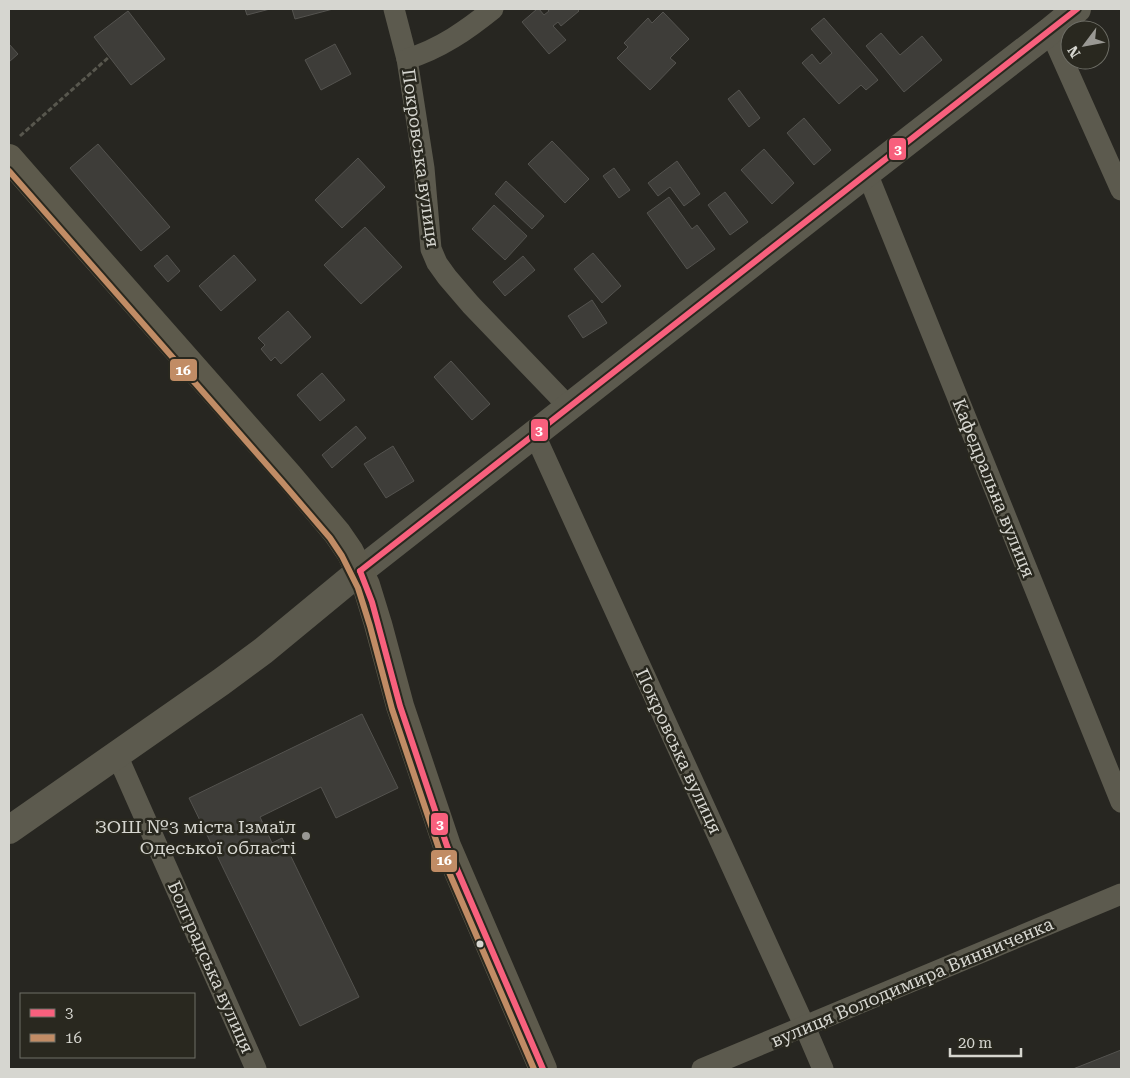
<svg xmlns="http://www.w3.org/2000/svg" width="1130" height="1078" font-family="'Roboto Serif',serif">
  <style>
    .building { fill: #3e3d39; stroke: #54534f }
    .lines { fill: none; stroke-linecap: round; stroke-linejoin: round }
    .path { stroke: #58574e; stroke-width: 3; stroke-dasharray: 5 2.5; stroke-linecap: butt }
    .minor { stroke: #5c5a4e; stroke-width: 21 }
    .tertiary { stroke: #5c5a4e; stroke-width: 28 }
    .secondary { stroke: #5d5a4c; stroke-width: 28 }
    .bus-1-casing { stroke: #29281f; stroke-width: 10 }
    .bus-2-casing { stroke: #29281f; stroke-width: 10 }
    .bus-1 { stroke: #f8607d; stroke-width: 6 }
    .bus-2 { stroke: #c18c65; stroke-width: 6 }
    .poi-dot { fill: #999893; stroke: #29281f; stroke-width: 2 }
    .bus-dot { fill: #d6d6d0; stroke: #29281f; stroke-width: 2 }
    .labels { text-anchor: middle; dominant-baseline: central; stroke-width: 5; stroke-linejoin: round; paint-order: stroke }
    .street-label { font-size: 18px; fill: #d6d6d0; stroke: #29281f }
    .poi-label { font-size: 18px; fill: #d6d6d0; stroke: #29281f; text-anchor: end }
    .line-badge { stroke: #29281f; stroke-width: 2 }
    .badge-label { font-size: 14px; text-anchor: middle; font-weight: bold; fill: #fff }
  </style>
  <rect width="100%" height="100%" fill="#272621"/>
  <!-- building -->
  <g class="building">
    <path d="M245,9H270L247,15Z"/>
    <path d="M292,9H333L295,19Z"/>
    <path d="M537,9H539L544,15L549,11L547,9H577L579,11L561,26L558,22L553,26L566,40L549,54L522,22Z"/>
    <path d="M128,11L165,59L131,85L94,37Z"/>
    <path d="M663,12L689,39L670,58L676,63L650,90L617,58L628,47L624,43L648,18L652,23Z"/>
    <path d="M824,18L878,80L866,90L861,85L839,104L802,63L812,54L820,64L832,53L811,29Z"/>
    <path d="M881,33L900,55L922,36L942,60L904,92L866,46Z"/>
    <path d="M9,44L18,54L9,62Z"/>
    <path d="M335,44L351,74L321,90L305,60Z"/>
    <path d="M739,90L760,118L749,127L728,99Z"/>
    <path d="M804,118L831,150L814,165L787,133Z"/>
    <path d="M552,141L589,179L565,203L528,164Z"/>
    <path d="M98,144L170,227L141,251L70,168Z"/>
    <path d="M764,149L794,183L772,204L741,170Z"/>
    <path d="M358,158L385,187L342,228L315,200Z"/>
    <path d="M677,161L700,194L684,206L670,187L658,196L648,183Z"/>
    <path d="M614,168L630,190L619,198L603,176Z"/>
    <path d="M506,181L544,216L532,229L495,194Z"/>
    <path d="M725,192L748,222L730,235L708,205Z"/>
    <path d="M669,197L692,229L697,225L715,249L687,269L647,213Z"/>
    <path d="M494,205L527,236L505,260L472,229Z"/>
    <path d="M365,227L402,267L361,304L324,265Z"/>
    <path d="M593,253L621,286L602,303L574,269Z"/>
    <path d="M167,255L180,271L168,282L154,266Z"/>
    <path d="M234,255L256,280L221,311L199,286Z"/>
    <path d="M523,256L535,270L505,296L493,282Z"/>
    <path d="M592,300L607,323L583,338L568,316Z"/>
    <path d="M288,311L311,337L281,364L275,357L271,361L261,349L265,345L258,338Z"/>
    <path d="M451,361L490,404L472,420L434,377Z"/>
    <path d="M322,373L345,400L320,421L297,395Z"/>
    <path d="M356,426L366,438L332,468L322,455Z"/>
    <path d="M393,446L414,481L386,498L364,464Z"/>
    <path d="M362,714L398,788L336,818L321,787L260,817L272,843L282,838L359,997L300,1026L189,798Z"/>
    <path d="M1121,1050V1069H1073Z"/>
  </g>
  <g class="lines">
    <!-- path -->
    <path class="path" d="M20,136L109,57"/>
    <!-- minor -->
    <g class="minor">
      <path d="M394,9L407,59L424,168L431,249L437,263L447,277L471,305L569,407"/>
      <path d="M1050,31L1121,190"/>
      <path d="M407,59C440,49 467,30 493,9"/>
      <path d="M867,173L1121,802"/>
      <path d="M534,433L805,1027L823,1069"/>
      <path d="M117,755L256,1069"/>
      <path d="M702,1069L1121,894"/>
    </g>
    <!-- tertiary -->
    <path class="tertiary" d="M9,830L221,682L263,651L360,571L867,173L1050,31L1077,9"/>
    <!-- secondary -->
    <path class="secondary" d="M9,158L65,222L289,476L337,533L350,552L366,585L378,624L400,706L447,846L543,1069"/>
    <defs>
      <g id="bus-1">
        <path d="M360,571L1077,9"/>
        <path d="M360,571L372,602L400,706L447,846L543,1069"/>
      </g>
      <path id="bus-2" d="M9,171L282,482L330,538L342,556L358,588L370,626L392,709L439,849L534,1069"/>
    </defs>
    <!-- bus-1 casing -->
    <use href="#bus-1" class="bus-1-casing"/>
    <!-- bus-2 casing -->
    <use href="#bus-2" class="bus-2-casing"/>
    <!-- bus-1 -->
    <use href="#bus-1" class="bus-1"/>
    <!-- bus-2 -->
    <use href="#bus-2" class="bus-2"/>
  </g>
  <!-- markers -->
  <circle class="poi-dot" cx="306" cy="836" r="5"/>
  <circle class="bus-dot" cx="480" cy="944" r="4.5"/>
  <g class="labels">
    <!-- street labels -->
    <g class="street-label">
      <text transform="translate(421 158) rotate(82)">Покровська вулиця</text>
      <text transform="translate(994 488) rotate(68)">Кафедральна вулиця</text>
      <text transform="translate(679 751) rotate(65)">Покровська вулиця</text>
      <text transform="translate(211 967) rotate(66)">Болградська вулиця</text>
      <text transform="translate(912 982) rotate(-23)">вулиця Володимира Винниченка</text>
    </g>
    <!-- poi labels -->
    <g class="poi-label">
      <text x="296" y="826">ЗОШ №3 міста Ізмаїл<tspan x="296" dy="21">Одеської області</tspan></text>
    </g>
  </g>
  <g class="line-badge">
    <rect x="888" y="137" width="19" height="24" rx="5" fill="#f8607d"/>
    <rect x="169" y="358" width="29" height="24" rx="5" fill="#c18c65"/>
    <rect x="530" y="418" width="19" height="24" rx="5" fill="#f8607d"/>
    <rect x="430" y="812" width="19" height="24" rx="5" fill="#f8607d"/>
    <rect x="430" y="849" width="28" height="24" rx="5" fill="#c18c65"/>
  </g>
  <g class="badge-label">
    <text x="898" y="154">3</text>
    <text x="183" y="375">16</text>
    <text x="539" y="435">3</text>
    <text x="440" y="829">3</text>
    <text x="444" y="865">16</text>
  </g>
  <!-- border -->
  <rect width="1130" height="1078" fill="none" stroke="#d6d6d0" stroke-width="20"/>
  <!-- legend -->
  <rect x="20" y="993" width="175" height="65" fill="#29281f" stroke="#6e6e66"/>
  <rect x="30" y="1009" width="25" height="8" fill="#f8607d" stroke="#6e6e66"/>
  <text x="65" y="1018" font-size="15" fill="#d6d6d0">3</text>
  <rect x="30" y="1034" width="25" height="8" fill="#c18c65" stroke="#6e6e66"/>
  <text x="65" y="1043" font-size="15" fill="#d6d6d0">16</text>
  <!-- north arrow -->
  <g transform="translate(1085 45) rotate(238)"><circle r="24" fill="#29281f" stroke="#6e6e66"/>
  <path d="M0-4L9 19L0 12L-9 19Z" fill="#999893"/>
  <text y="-8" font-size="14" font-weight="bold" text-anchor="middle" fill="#d6d6d0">N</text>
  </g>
  <!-- scale -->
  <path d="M950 1048v8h71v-8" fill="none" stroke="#d6d6d0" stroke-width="2.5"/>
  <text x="958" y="1048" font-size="15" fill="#d6d6d0" stroke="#29281f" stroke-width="4" paint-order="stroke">20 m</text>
</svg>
